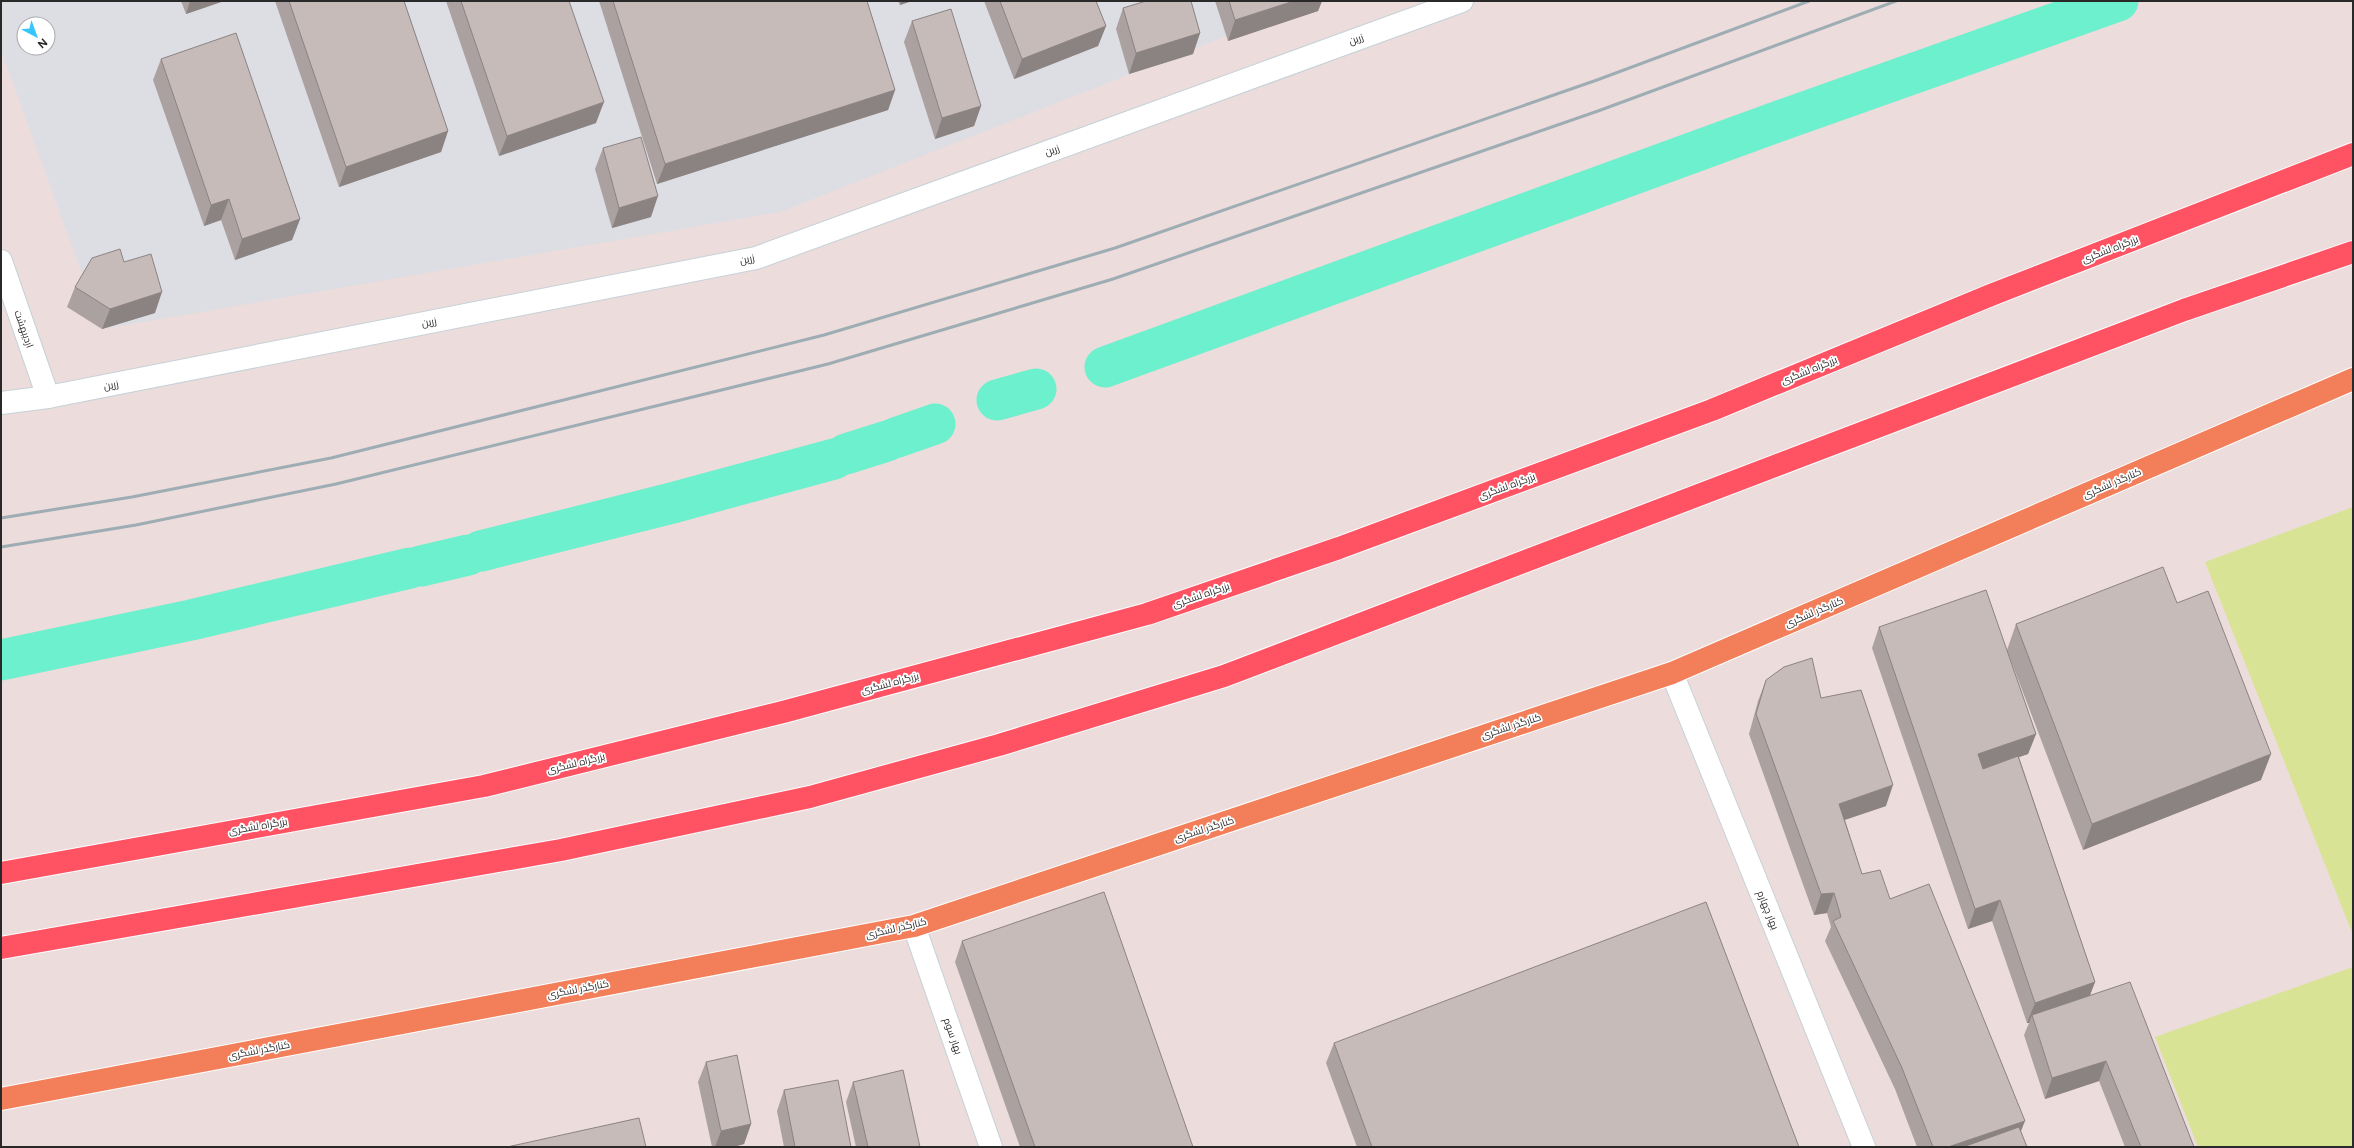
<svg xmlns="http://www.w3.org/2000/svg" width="2354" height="1148" font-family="Figtree,Cairo,sans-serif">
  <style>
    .industrial { fill: #dcdee4; fill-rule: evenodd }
    .green { fill: #d9e396 }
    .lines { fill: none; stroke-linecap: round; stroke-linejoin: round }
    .canal { stroke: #6cf0cd; stroke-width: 41 }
    .minor-casing { stroke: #c6d2d8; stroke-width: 24 }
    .major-casing { stroke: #fff; stroke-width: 24 }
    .highway-casing { stroke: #fff; stroke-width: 24 }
    .minor { stroke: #fff; stroke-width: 22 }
    .major { stroke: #f27e5a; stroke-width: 22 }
    .highway { stroke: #ff5364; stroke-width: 22 }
    .rail { stroke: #9eadb4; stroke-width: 3 }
    .wall { fill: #aba1a0 }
    .shaded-wall { fill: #8b8382 }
    .building { fill: #c7bbba; stroke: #8b8382 }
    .labels { text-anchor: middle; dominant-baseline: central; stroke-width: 3.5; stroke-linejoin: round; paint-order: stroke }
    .street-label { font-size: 10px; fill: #292929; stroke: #fff }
  </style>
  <rect width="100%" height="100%" fill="#ecdcdb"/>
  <!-- industrial -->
  <path class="industrial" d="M1,1H1315L780,212L102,329L1,50ZM24,24H48V48H24Z"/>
  <!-- green -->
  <g class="green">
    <path d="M2353,507V935L2205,562Z"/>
    <path d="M2353,967V1147H2198L2155,1037Z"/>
  </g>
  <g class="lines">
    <!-- canal -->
    <g class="canal">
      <path d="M1105,367L1782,120L2118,1"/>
      <path d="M997,400L1036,389"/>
      <path d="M895,438L935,424"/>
      <path d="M846,454L887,441"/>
      <path d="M481,551L672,503L834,459"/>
      <path d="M421,566L468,555"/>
      <path d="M1,660L191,620L410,568"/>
    </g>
    <defs>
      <g id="minor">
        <path d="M1,261L48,397"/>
        <path d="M1,403L48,397L756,258L1462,1"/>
        <path d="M1672,673L1864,1147"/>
        <path d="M914,926L991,1147"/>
      </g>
      <path id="major" d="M1,1099L914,926L1672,673L2353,379"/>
      <g id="highway">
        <path d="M1,873L484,786L783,712L1147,614L1339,548L1712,410L1991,295L2353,154"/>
        <path d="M1,948L561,850L810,797L999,745L1224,676L2184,310L2353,252"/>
      </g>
    </defs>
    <!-- minor casing -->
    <use href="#minor" class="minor-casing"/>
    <!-- major casing -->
    <use href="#major" class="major-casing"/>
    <!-- highway casing -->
    <use href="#highway" class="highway-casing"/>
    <!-- minor -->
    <use href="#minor" class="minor"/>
    <!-- major -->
    <use href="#major" class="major"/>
    <!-- highway -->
    <use href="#highway" class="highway"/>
    <!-- rail -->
    <g class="rail">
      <path d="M1,518L132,497L331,458L824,335L1115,248L1597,80L1809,1"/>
      <path d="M1,547L136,525L336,484L828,364L1113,279L1598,111L1896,1"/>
    </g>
  </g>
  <!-- wall -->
  <g class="wall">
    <path d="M181,1H224L186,14Z"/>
    <path d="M275,1H404L448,131L441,152L339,187Z"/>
    <path d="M446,1H569L596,123L499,156Z"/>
    <path d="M599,1H867L895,90L888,110L657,184Z"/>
    <path d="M898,1H912L900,5Z"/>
    <path d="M984,1H1096L1106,26L1098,46L1014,79Z"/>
    <path d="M1215,1H1322L1318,11L1228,41Z"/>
    <path d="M1123,8L1200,33L1193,54L1129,74L1116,29Z"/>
    <path d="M912,21L981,106L974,126L935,139L904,42Z"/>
    <path d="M161,59L300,219L292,240L235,260L221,220L204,226L153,80Z"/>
    <path d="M603,148L651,217L612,228L595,169Z"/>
    <path d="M124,262L155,313L102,329L67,307L75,287Z"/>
    <path d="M2177,603L2261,780L2083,850L2008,653L2036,734L2028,754L2019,757L2095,982L2090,995L2194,1147H2125L2099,1081L2045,1099L2024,1035L2029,1023H2027L1992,921L1968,929L1872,648L1879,627L2007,650L2016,624Z"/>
    <path d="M1766,680L1821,698L1886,806L1845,820L1862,874L1890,899L2021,1131L2027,1147H1917L1895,1089L1825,941L1831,927L1827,913L1814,915L1749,734L1758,701Z"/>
    <path d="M962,941L1193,1147H1020L955,962Z"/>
    <path d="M1334,1043L1799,1147H1357L1326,1063Z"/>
    <path d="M706,1062L751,1124L744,1144L733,1147H712L698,1082Z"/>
    <path d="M853,1082L920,1147H856L846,1102Z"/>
    <path d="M784,1090L851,1147H784L777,1111Z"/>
  </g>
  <!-- shaded-wall -->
  <g class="shaded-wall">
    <path d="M190,1H224L186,14Z"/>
    <path d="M901,1H912L900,5Z"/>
    <path d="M1294,1H1322L1318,11L1228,41L1235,20Z"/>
    <path d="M1106,26L1098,46L1014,79L1022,59Z"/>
    <path d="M1200,33L1193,54L1129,74L1136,53Z"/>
    <path d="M895,90L888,110L657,184L665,164Z"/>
    <path d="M604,102L596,123L499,156L507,136Z"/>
    <path d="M981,106L974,126L935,139L942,118Z"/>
    <path d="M448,131L441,152L339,187L346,167Z"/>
    <path d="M658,196L651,217L612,228L619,208Z"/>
    <path d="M229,199L221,220L204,226L211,205Z"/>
    <path d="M300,219L292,240L235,260L242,239Z"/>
    <path d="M162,292L155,313L102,329L110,309Z"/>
    <path d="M2036,734L2028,754L1970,774L1978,754Z"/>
    <path d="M2271,754L2261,780L2083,850L2092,824Z"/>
    <path d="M1893,785L1886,806L1832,824L1839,804Z"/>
    <path d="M1834,893L1827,913L1814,915L1821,894Z"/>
    <path d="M2000,900L1992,921L1968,929L1975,909Z"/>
    <path d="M2095,982L2087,1003L2032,1015L2029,1023H2027L2035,1003Z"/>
    <path d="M2106,1061L2099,1081L2045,1099L2052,1078Z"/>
    <path d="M2025,1121L2017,1141L2001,1147H1948Z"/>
    <path d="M751,1124L744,1144L733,1147H715L721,1131Z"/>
  </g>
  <!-- building -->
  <g class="building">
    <path d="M289,1H404L448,131L346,167Z"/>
    <path d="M461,1H569L604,102L507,136Z"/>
    <path d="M613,1H867L895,90L665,164Z"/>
    <path d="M1000,1H1096L1106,26L1022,59Z"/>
    <path d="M1146,1H1191L1200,33L1136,53L1123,8Z"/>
    <path d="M1229,1H1294L1235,20Z"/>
    <path d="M951,9L981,106L942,118L912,21Z"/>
    <path d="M236,33L300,219L242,239L229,199L211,205L161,59Z"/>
    <path d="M641,137L658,196L619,208L603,148Z"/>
    <path d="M120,249L124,262L151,254L162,292L110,309L75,287L92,258Z"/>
    <path d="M2163,567L2177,603L2208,591L2271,754L2092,824L2016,624Z"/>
    <path d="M1986,590L2036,734L1978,754L1983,769L2018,756L2095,982L2035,1003L2000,900L1975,909L1879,627Z"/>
    <path d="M1812,658L1821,698L1861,690L1893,785L1839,804L1862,874L1880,870L1890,899L1929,884L2025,1121L1948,1147H1933L1902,1068L1833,921L1841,917L1834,893L1821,894L1756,714L1766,680L1784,667Z"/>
    <path d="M1104,892L1193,1147H1035L962,941Z"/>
    <path d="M1706,902L1799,1147H1372L1334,1043Z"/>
    <path d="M2130,982L2194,1147H2141L2106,1061L2052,1078L2032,1015Z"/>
    <path d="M737,1055L751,1124L721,1131L706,1062Z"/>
    <path d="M903,1070L920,1147H868L853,1082Z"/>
    <path d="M838,1080L851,1147H795L784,1090Z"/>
    <path d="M639,1118L646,1147H507Z"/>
    <path d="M2019,1127L2027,1147H1963Z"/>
  </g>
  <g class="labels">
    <!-- street labels -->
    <g class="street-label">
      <text transform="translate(1356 39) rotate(-20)">زرین</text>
      <text transform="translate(1052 150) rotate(-20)">زرین</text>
      <text transform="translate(2110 249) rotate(-21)">بزرگراه لشگری</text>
      <text transform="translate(747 259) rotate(-12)">زرین</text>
      <text transform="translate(429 322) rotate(-11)">زرین</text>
      <text transform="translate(24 329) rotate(71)">اردیبهشت</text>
      <text transform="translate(1809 370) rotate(-22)">بزرگراه لشگری</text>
      <text transform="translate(111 385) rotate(-11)">زرین</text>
      <text transform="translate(2112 483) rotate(-23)">کنارگذر لشگری</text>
      <text transform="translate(1507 486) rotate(-20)">بزرگراه لشگری</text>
      <text transform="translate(1201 595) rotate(-19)">بزرگراه لشگری</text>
      <text transform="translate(1814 612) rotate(-23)">کنارگذر لشگری</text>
      <text transform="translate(890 683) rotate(-15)">بزرگراه لشگری</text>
      <text transform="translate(1511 726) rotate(-18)">کنارگذر لشگری</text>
      <text transform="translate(576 763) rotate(-14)">بزرگراه لشگری</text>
      <text transform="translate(258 826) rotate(-10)">بزرگراه لشگری</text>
      <text transform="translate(1204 829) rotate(-18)">کنارگذر لشگری</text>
      <text transform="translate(1768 910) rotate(68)">بهار چهارم</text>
      <text transform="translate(896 928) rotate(-13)">کنارگذر لشگری</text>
      <text transform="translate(578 989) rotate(-11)">کنارگذر لشگری</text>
      <text transform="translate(953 1036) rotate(71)">بهار سوم</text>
      <text transform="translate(259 1050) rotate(-11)">کنارگذر لشگری</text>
    </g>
  </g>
  <!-- border -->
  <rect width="2354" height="1148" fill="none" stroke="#292929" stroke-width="4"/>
  <!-- north arrow -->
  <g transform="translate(36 36) rotate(139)"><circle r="19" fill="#ffffff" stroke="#a9a9a9"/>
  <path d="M0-3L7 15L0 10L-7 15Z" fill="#38c4fc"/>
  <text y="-6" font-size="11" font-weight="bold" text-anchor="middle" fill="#292929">N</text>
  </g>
</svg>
